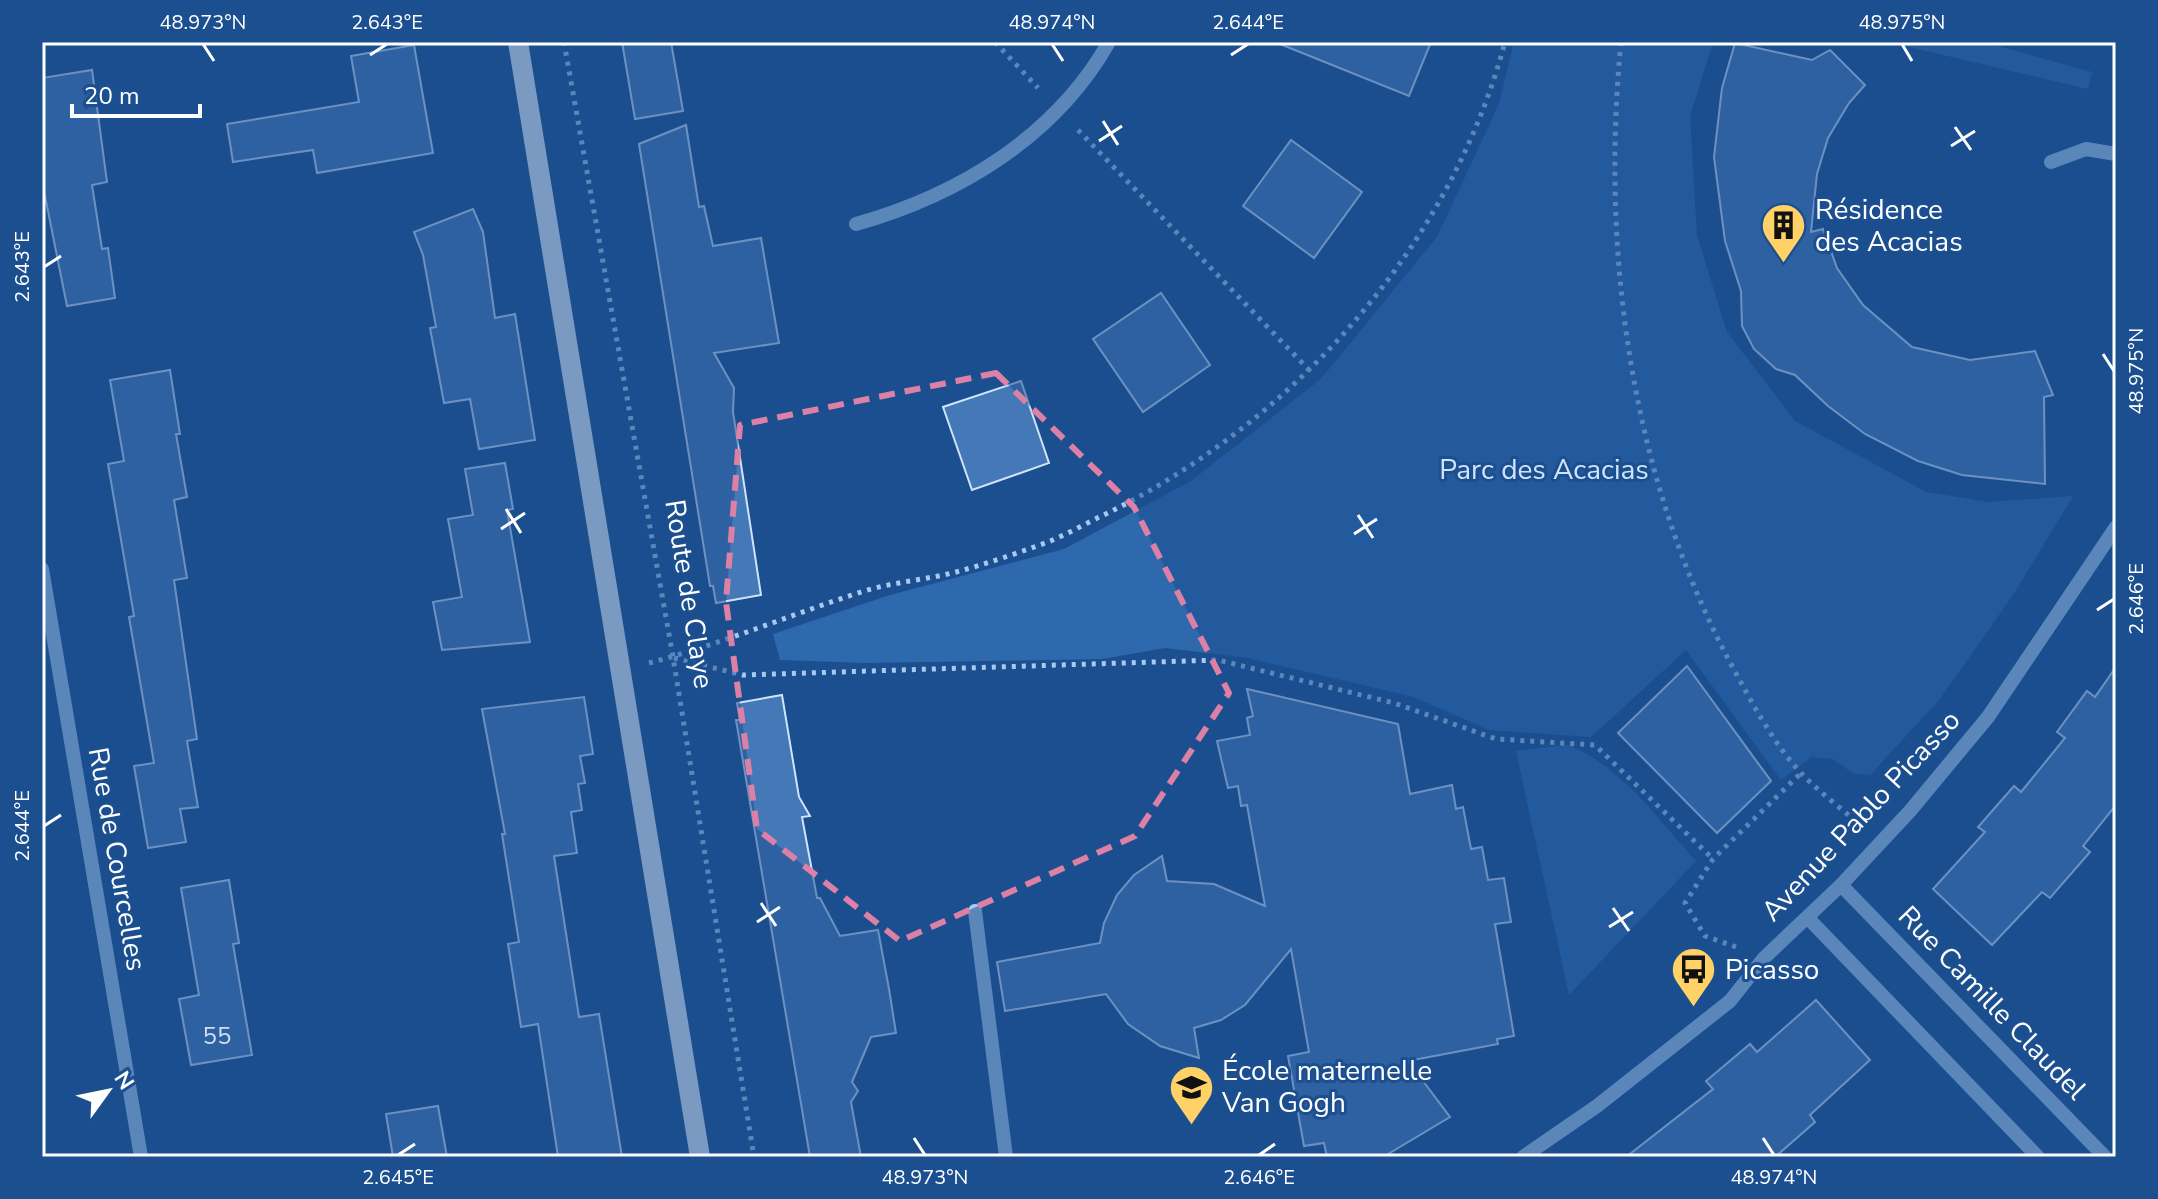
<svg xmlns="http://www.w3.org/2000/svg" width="2158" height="1199" font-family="'Nunito Sans',sans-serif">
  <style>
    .green { fill: #2e69ad }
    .building { fill: #4478b7; stroke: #cfe3fa; stroke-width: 2 }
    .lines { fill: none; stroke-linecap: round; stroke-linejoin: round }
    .path { stroke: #a9c9ee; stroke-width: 5; stroke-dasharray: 4 6; stroke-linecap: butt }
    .minor { stroke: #a9c9ee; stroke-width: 14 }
    .major { stroke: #f0f6ff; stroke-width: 20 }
    .marked { fill: none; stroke: #dd80a5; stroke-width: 6; stroke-dasharray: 16 10; stroke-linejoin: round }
    .ticks { fill: none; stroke: #fff; stroke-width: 3 }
    .labels { text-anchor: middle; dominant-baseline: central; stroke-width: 6; stroke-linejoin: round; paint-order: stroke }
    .number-label { font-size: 24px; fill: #d0dded }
    .poi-label { font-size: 28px; fill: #fff; stroke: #1b4f8f; text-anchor: start }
    .park-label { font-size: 28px; fill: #cfe3fa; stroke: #1b4f8f }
    .street-label { font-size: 28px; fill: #fff; stroke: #1b4f8f }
    .neatline { fill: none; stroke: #fff; stroke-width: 3 }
    .ticks-label { font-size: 20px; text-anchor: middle; fill: #fff }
  </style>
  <rect width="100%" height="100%" fill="#1b4f8f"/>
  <!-- green -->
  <g class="green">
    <path d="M1514,42H1713L1690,116L1697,236L1727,332L1795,421L1926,492L1988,502L2073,496L2013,595L1939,700L1870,775L1854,774L1833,759L1811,757L1781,780L1686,650L1591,737L1489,730L1414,697L1248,658L1165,648L1102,659L866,663L780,660L773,634L890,595L1064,549L1191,481L1321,379L1437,237L1499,104Z"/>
    <path d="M1888,42H1983L2092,72L2088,89Z"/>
    <path d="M1568,745C1622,767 1657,818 1696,861L1569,995L1516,751Z"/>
  </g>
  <!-- building -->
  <g class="building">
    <path d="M622,42H671L683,111L635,119Z"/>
    <path d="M1275,42H1431L1409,96Z"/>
    <path d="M1735,43L1812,60L1830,50L1865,85L1849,103L1828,138L1817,174L1811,232L1823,229L1837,268L1863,305L1912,347L1970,360L2035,351L2053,395L2044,397L2045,484L1962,475L1918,461L1865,434L1828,406L1795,375L1776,369L1754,349L1742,326L1741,291L1725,241L1714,157L1722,88Z"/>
    <path d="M414,45L433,153L317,173L313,150L233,162L227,124L359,102L351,56Z"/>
    <path d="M92,70L107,182L92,185L102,249L108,248L115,298L67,306L42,181V78Z"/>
    <path d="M686,125L699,207L704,206L713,246L761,238L779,343L714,353L734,388L733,412L761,595L716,603L713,586H710L639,144Z"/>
    <path d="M1291,140L1362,192L1314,258L1243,206Z"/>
    <path d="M473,209L483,232L495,318L515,314L535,440L479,449L470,399L444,403L430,328L436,327L423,255L414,232Z"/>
    <path d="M1161,293L1210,365L1143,412L1093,339Z"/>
    <path d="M170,370L180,434H176L187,497L174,500L187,578L174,580L197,739L187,741L198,807L180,809L186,842L148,848L134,766L154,763L129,617L134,616L108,464L124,461L110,380Z"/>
    <path d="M1021,381L1049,463L972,490L943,407Z"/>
    <path d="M505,463L513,509L507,510L530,642L442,650L433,602L462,597L448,519L473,515L465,469Z"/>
    <path d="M1687,666L1771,781L1717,833L1618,733Z"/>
    <path d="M2116,667V805L2083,846L2090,852L2050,898L2042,892L1992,945L1933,889L1985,832L1978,827L2014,786L2021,792L2065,738L2057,732L2087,691L2095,697Z"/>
    <path d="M1247,689L1398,724L1410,794L1452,785L1456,809L1463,807L1471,849L1482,847L1488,880L1504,878L1511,922L1495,924L1514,1036L1497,1039L1498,1044L1408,1061L1450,1117L1383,1157H1327L1324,1143L1304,1146L1288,1056L1309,1052L1291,949L1245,1005L1221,1020L1194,1028L1199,1058L1160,1046L1128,1024L1106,994L1005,1011L997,962L1100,943L1104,923L1117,895L1134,875L1162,856L1167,881L1214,884L1265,906L1247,805L1241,806L1238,786L1228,788L1217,741L1250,735L1247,718L1253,716Z"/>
    <path d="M782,695L799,797L810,816L802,817L817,898H820L840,936L878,930L889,989L896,1033L871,1037L852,1082L858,1091L851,1102L861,1157H810L736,720H740L737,703Z"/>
    <path d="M584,697L593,754L580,756L585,783L578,784L582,810L571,812L577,853L554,856L579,1017L599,1014L622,1157H558L538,1024L521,1027L508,944L519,942L502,834H505L482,709Z"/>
    <path d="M229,880L239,943L233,944L252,1055L191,1065L179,999L199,995L181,888Z"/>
    <path d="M1816,1000L1870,1060L1810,1115L1815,1122L1775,1157H1626L1713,1089L1706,1081L1750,1044L1757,1052Z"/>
    <path d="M438,1106L447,1157H393L386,1114Z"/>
  </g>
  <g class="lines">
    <!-- path -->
    <g class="path">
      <path d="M564,42L673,657L754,1157"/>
      <path d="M995,42L1038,88"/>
      <path d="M1621,42C1600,257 1632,487 1738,677C1756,710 1775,745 1801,773C1819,792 1841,808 1860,825"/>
      <path d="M1078,130L1310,371"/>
      <path d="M674,658L743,675L1218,660L1394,703L1496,739L1595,745L1713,859"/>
      <path d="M649,663C721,644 790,615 861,592C892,582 925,580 956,572C986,564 1018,553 1048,542C1068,534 1088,522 1108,513C1296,419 1450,247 1505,42"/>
      <path d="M1736,947L1705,936L1685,903L1713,859L1801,773"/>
    </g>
    <!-- minor -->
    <g class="minor">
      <path d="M2051,162L2086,149L2116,154"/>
      <path d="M856,224C959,195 1055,137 1109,42"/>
      <path d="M42,569L141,1157"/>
      <path d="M1841,885L2105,1157"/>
      <path d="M975,911L1006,1157"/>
      <path d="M1808,918L2038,1157"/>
      <path d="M1523,1157L1597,1106L1730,1001L1764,958L1841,885L1910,811L1988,717L2116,527"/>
    </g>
    <!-- major -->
    <path class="major" d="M518,42L700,1157"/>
  </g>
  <!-- marked area -->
  <path d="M0 0H2158V1199H0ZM996,373L1134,507L1229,693L1135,836L900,941L757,829L726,602L740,425Z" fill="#1b4f8f" fill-opacity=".55" fill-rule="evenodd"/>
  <path class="marked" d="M996,373L1134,507L1229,693L1135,836L900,941L757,829L726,602L740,425Z"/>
  <!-- ticks -->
  <path class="ticks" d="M203,44L214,61M1052,44L1063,61M1902,44L1912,61M370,55L387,44M1231,55L1248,44M1103,121L1118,145M1955,127L1971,150M1099,141L1122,126M1951,146L1975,131M44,267L61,256M2103,354L2114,371M506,509L521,533M1358,515L1373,538M501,529L525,513M1354,534L1377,519M2097,610L2114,599M44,826L61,815M761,903L776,926M1613,908L1629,931M757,922L780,907M1609,927L1633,912M914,1138L925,1155M1763,1138L1774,1155M398,1155L415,1144M1259,1155L1275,1144"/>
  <!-- icons -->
  <defs>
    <symbol id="building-pin" viewBox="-11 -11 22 30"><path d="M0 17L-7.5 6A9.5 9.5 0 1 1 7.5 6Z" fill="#ffd166" stroke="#1b4f8f"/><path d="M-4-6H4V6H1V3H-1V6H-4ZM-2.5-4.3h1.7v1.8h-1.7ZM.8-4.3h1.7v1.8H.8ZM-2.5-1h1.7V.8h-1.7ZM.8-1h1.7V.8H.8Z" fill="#111"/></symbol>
    <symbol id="bus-pin" viewBox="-11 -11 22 30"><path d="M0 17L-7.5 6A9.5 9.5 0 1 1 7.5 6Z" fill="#ffd166" stroke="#1b4f8f"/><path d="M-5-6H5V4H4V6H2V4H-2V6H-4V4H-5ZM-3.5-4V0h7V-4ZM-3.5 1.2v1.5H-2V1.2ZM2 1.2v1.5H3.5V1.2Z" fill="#111"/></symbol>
    <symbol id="school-pin" viewBox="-11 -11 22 30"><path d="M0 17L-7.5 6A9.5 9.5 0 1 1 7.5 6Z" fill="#ffd166" stroke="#1b4f8f"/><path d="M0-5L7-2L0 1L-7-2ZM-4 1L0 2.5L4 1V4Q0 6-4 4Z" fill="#111"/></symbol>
  </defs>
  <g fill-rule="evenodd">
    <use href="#building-pin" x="1758" y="200" width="51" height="69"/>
    <use href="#bus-pin" x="1668" y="944" width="51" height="69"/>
    <use href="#school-pin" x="1166" y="1062" width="51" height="69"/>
  </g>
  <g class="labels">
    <!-- number labels -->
    <g class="number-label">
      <text x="217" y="1036">55</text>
    </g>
    <!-- poi labels -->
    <g class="poi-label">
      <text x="1815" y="210">Résidence<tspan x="1815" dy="32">des Acacias</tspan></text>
      <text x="1725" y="970">Picasso</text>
      <text x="1222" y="1071">École maternelle<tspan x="1222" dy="32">Van Gogh</tspan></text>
    </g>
    <!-- park labels -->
    <g class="park-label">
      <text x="1544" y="470">Parc des Acacias</text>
    </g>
    <!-- street labels -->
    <g class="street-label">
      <text transform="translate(689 594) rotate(81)">Route de Claye</text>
      <text transform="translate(1861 816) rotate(-47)">Avenue Pablo Picasso</text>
      <text transform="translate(117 859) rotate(80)">Rue de Courcelles</text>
      <text transform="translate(1992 1003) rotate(46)">Rue Camille Claudel</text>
    </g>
  </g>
  <!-- border -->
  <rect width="2158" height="1199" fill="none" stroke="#1b4f8f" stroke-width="88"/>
  <!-- north arrow -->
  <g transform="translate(108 1091) rotate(57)" stroke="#1b4f8f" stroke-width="6" paint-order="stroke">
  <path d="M0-6L14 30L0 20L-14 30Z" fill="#ffffff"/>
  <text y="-12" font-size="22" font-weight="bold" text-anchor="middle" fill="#ffffff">N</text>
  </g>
  <!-- scale -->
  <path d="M72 104v12h128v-12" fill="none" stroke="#ffffff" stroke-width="4"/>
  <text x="84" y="104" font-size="24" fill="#ffffff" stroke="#1b4f8f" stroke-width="6" paint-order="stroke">20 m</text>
  <rect x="44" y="44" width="2070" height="1111" class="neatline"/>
  <g class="ticks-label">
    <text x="203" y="29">48.973°N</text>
    <text x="387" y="29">2.643°E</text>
    <text x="1052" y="29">48.974°N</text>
    <text x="1248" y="29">2.644°E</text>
    <text x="1902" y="29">48.975°N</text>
    <text transform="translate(22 267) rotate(-90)" y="7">2.643°E</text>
    <text transform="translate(2136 371) rotate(-90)" y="7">48.975°N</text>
    <text transform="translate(2136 599) rotate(-90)" y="7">2.646°E</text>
    <text transform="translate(22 826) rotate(-90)" y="7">2.644°E</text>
    <text x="398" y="1184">2.645°E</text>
    <text x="925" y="1184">48.973°N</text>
    <text x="1259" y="1184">2.646°E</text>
    <text x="1774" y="1184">48.974°N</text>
  </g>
</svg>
